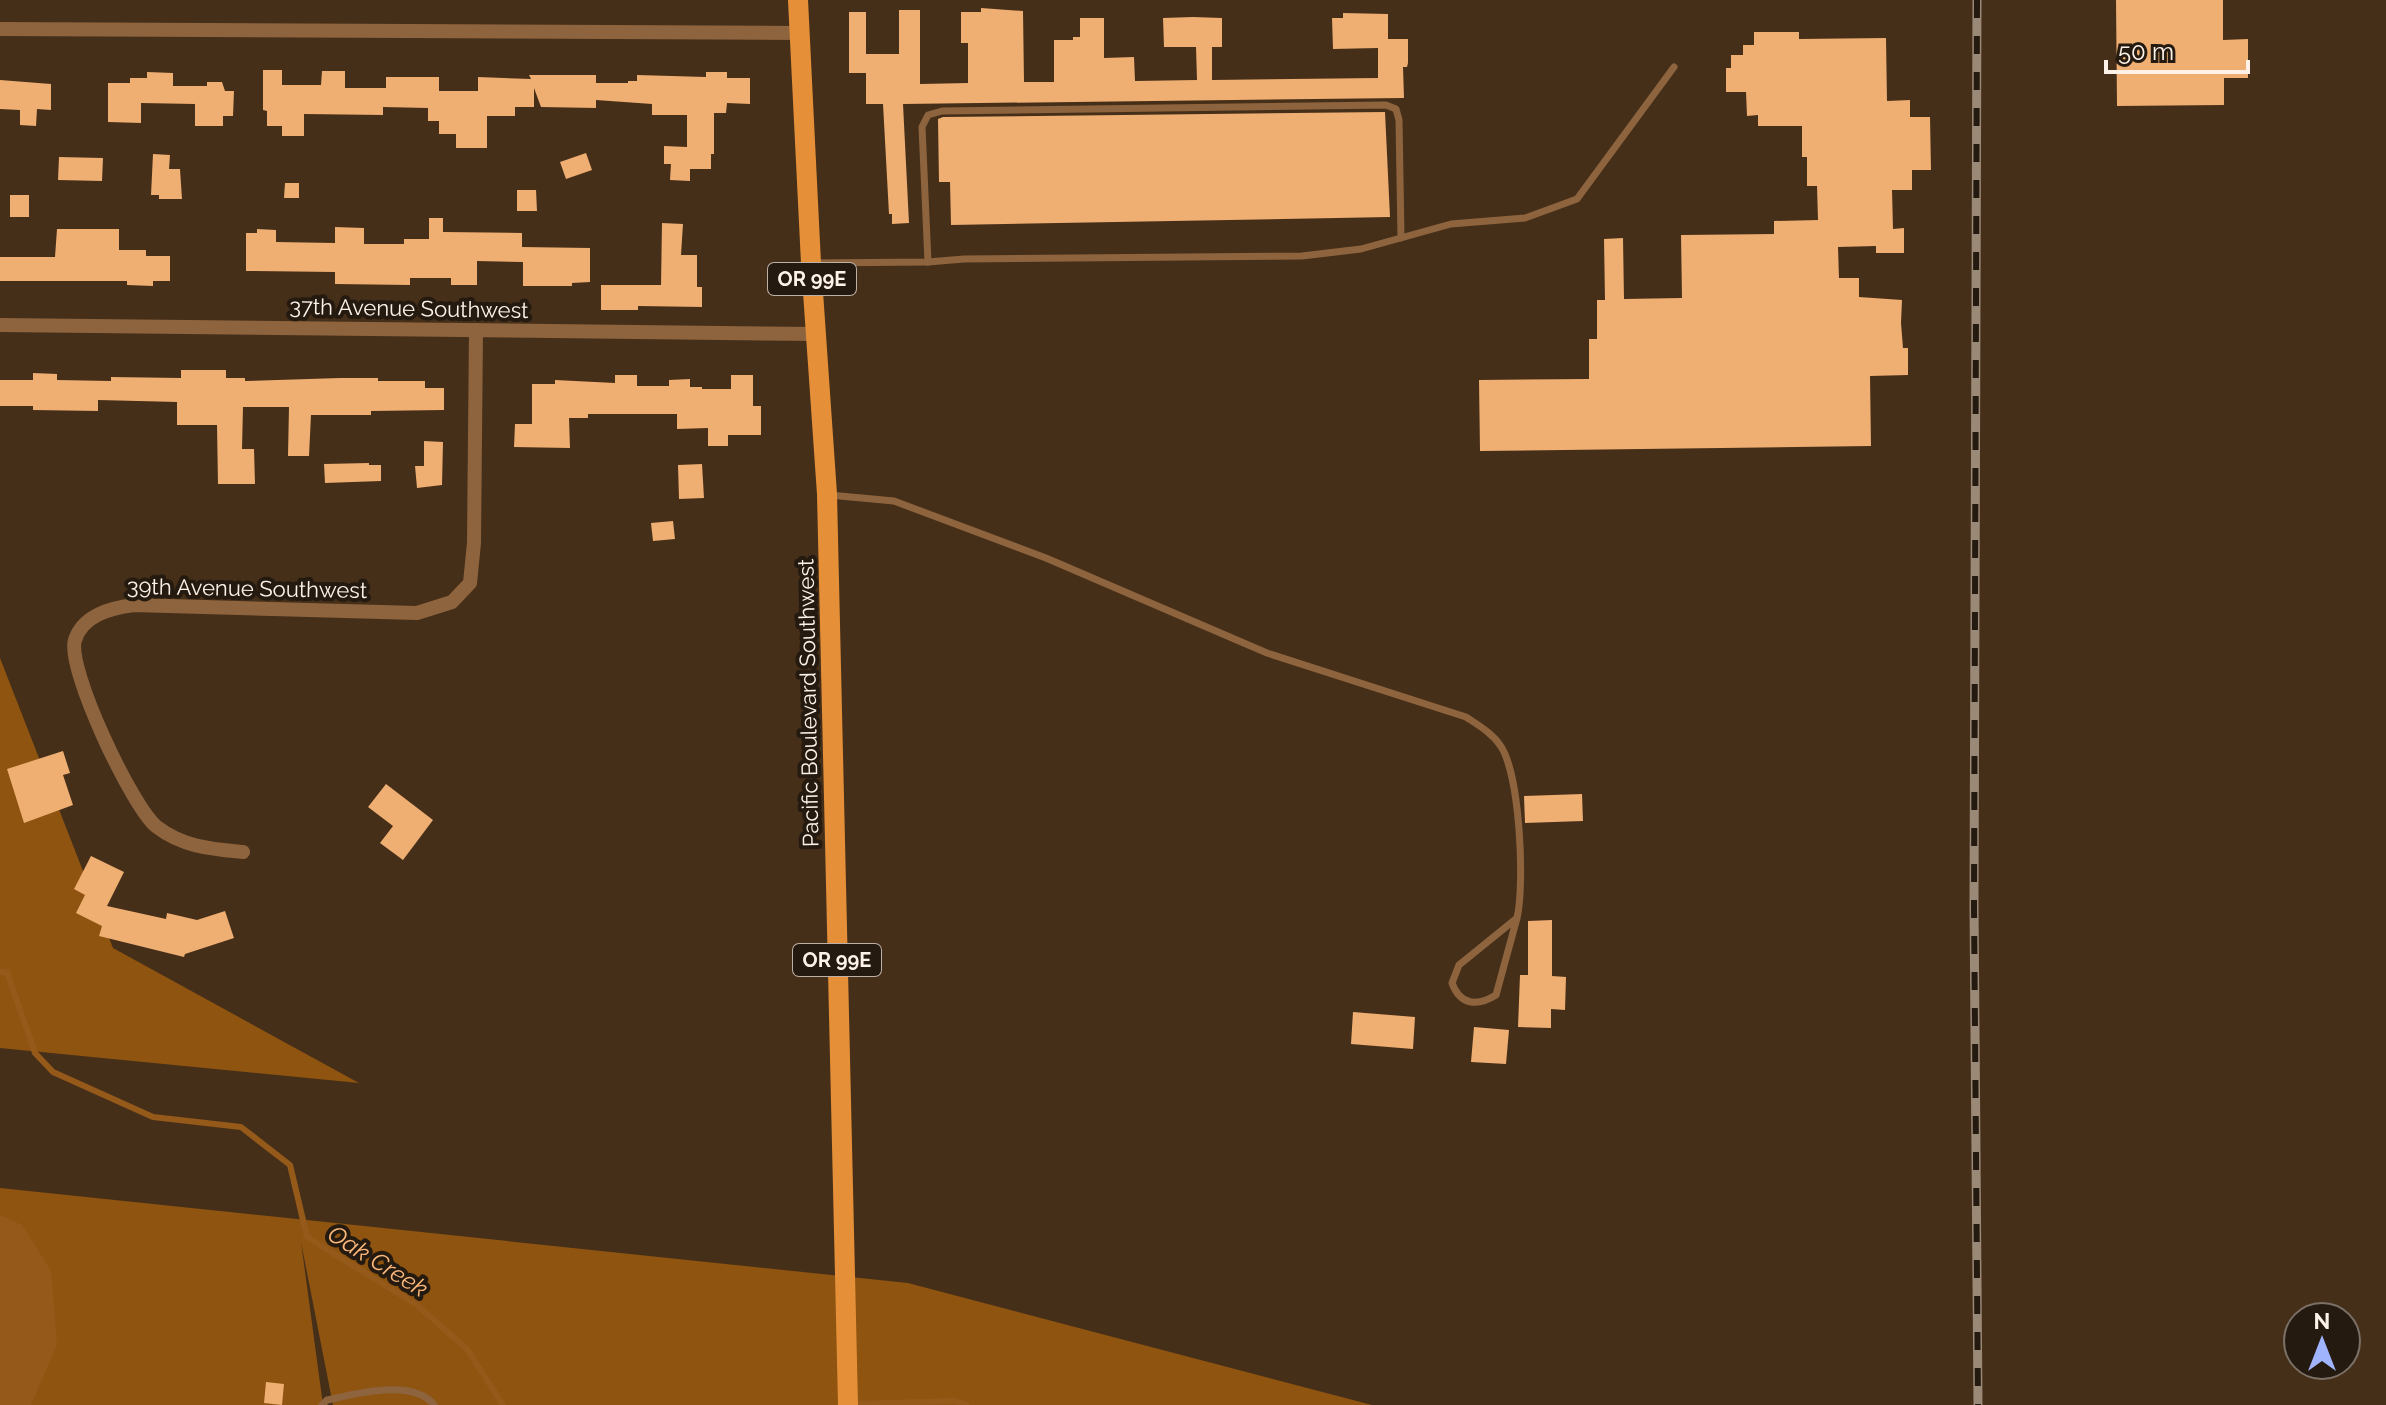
<svg xmlns="http://www.w3.org/2000/svg" width="2386" height="1405" font-family="Raleway,sans-serif">
  <style>
    .forest { fill: #8e5410 }
    .water { fill: #955a1a }
    .lines { fill: none; stroke-linecap: round; stroke-linejoin: round }
    .stream { stroke: #955a1a; stroke-width: 6 }
    .building { fill: #efae72 }
    .service { stroke: #8e643e; stroke-width: 7 }
    .minor { stroke: #8e643e; stroke-width: 14 }
    .primary { stroke: #e59038; stroke-width: 20 }
    .rail-casing { stroke: #9b8978; stroke-width: 9 }
    .rail { stroke: #241a10; stroke-width: 6; stroke-dasharray: 18; stroke-linecap: butt }
    .labels { text-anchor: middle; dominant-baseline: central; stroke-width: 8; stroke-linejoin: round; paint-order: stroke }
    .shield { fill: #241a10; stroke: #bdb1a7; stroke-width: 2 }
    .shield-label { font-size: 20px; font-weight: bold; fill: #fef2e8 }
    .street-label { font-size: 22px; fill: #fef2e8; stroke: #241a10 }
    .water-label { font-size: 24px; font-style: italic; fill: #fcb87b; stroke: #241a10 }
  </style>
  <rect width="100%" height="100%" fill="#462f19"/>
  <!-- forest -->
  <g class="forest">
    <path d="M0,658L113,948L359,1083L0,1048Z"/>
    <path d="M0,1188L908,1283L1372,1405H333L301,1242L323,1405H0Z"/>
  </g>
  <!-- water -->
  <path class="water" d="M0,1215L22,1225L51,1271L57,1345L31,1405H0Z"/>
  <g class="lines">
    <!-- stream -->
    <g class="stream">
      <path d="M0,972H7L35,1053L53,1072L153,1117L241,1127L290,1165L307,1237L417,1305L467,1349L503,1405"/>
      <path d="M851,1404L955,1401L967,1405"/>
    </g>
  </g>
  <!-- building -->
  <g class="building">
    <path d="M2116,0H2223V40L2248,39V78H2224V105L2117,106Z"/>
    <path d="M981,8L1023,11L1024,82H1054V40H1073V37H1080V18H1104V58L1134,57L1135,81L1197,80L1196,47H1164L1163,18L1193,17L1222,18V47H1212V80L1378,78V48L1333,49L1332,18H1343V13L1388,14V39H1408V63L1407,67H1403L1404,98L903,104L909,223L892,224V214H889L883,104H866V73H849V12H866V54H899V10H920V84L968,83V43H961V12H981Z"/>
    <path d="M1754,32H1799V39L1886,38L1887,101L1910,100V117H1930L1931,170H1912V190H1892L1893,229L1904,228V253H1876V246L1838,247L1839,278H1859V297L1902,300L1901,323L1903,348H1908V375L1870,376L1871,446L1480,451L1479,380L1589,379V339H1597V300H1605L1604,239L1623,238L1624,299L1682,298L1681,235L1774,234V221L1818,220L1817,186H1807V157H1802V126H1758V115L1747,116L1746,92H1726V68H1731V55H1743V45H1754Z"/>
    <path d="M263,70H282V85H321L322,71H345V88H386V77H439V91H478V77L531,79L529,75H596V83H628V81H637V75L706,77V72H727V78H750V104L727,103L726,113H714V154H711V169H690V181L670,180L671,164H664V146L687,147V115H652V104L596,100V108L541,107L534,88V107H515V116H487V148H456V134H439V121H428V108L383,107V115L304,114V136H282V126H267V111L263,110Z"/>
    <path d="M147,72L173,73V86H207V82H222L225,91H234L233,116H223V126H195V104L141,103V123L108,122V83H130V78H147Z"/>
    <path d="M0,80L51,84V110L37,109L36,126L20,125V110L0,109Z"/>
    <path d="M1385,112L1390,217L951,225L950,182H939L938,119L943,117Z"/>
    <path d="M586,153L592,170L566,179L560,162Z"/>
    <path d="M153,154L170,155L169,169H180L182,199H159V195H151Z"/>
    <path d="M59,157L103,158L102,181L58,180Z"/>
    <path d="M285,183H299V198H284Z"/>
    <path d="M517,190H536L537,211H517Z"/>
    <rect x="10" y="195" width="19" height="22"/>
    <path d="M429,218H443V232L522,233V247L590,248V282L572,283V286H523V262L477,261V285H451V278H410V285L335,284V272L246,271V233H257V229L276,230V242L335,243V227L364,228V244H404V239H429Z"/>
    <path d="M662,223L683,224L681,255H697V287H702V307L638,306V310H601V285H661Z"/>
    <path d="M57,229H119V250H146V256H170V281H153V286L127,285V281H0V257H55Z"/>
    <path d="M181,370H226V378H245V381L340,378H378V381H425V388H444V410L371,411V415H311L309,456H288L289,407H243L242,449H254L255,484H218L217,425H177V402L98,400V411L33,410V406H0V380H33V373L57,374V380L111,381V377L181,378Z"/>
    <path d="M615,375H637V386H669V380L690,379V387H702V389H731V375H753V406H761V435H728V446H708V428L677,429V414H588V418H569L570,448L514,447L515,424H532V384H555V380L615,383Z"/>
    <path d="M424,441L443,442L442,485L417,488L415,466H424Z"/>
    <path d="M369,463V465H381V481L325,483L324,464Z"/>
    <path d="M702,464L704,498L679,499L678,465Z"/>
    <path d="M673,521L675,539L653,541L651,523Z"/>
    <path d="M63,751L70,773L63,775L73,805L24,823L7,769Z"/>
    <path d="M386,784L433,820L403,860L380,843L393,826L368,807Z"/>
    <path d="M1582,794L1583,821L1525,823L1524,796Z"/>
    <path d="M91,856L124,872L107,906L166,919L167,913L197,920L225,911L234,938L185,954L184,957L99,936L102,926L76,913L85,895L74,889Z"/>
    <path d="M1552,920V976L1566,977L1565,1010L1551,1009V1028L1518,1027L1520,975H1528V921Z"/>
    <path d="M1353,1012L1415,1017L1413,1049L1351,1044Z"/>
    <path d="M1474,1027L1509,1030L1506,1064L1471,1062Z"/>
    <path d="M266,1382L284,1384L282,1405L264,1403Z"/>
  </g>
  <g class="lines">
    <!-- service -->
    <g class="service">
      <path d="M928,262L922,127L928,115L942,111L1386,105L1396,109L1399,120L1401,238"/>
      <path d="M813,263L928,262L964,259L1302,256L1361,249L1451,224L1525,218L1577,199L1674,67"/>
      <path d="M829,495L894,501L1046,558L1267,653L1466,717C1478,725 1492,733 1500,745C1520,773 1525,884 1517,918L1496,995C1477,1007 1460,1005 1452,983L1459,965L1517,918"/>
      <path d="M322,1405L327,1400C356,1394 413,1378 434,1405"/>
    </g>
    <!-- minor -->
    <g class="minor">
      <path d="M0,29L799,33"/>
      <path d="M0,325L818,334"/>
      <path d="M243,852C212,849 183,847 157,827C133,809 66,668 75,640C83,615 111,608 134,605L417,613L452,602L470,583L474,543L476,330"/>
    </g>
    <!-- primary -->
    <path class="primary" d="M798,0L811,263L827,494L848,1405"/>
    <defs>
      <path id="rail" d="M1977,0L1974,905L1978,1405"/>
    </defs>
    <!-- rail casing -->
    <use href="#rail" class="rail-casing"/>
    <!-- rail -->
    <use href="#rail" class="rail"/>
  </g>
  <g class="labels">
    <!-- shield labels -->
    <g class="shield">
      <rect x="768" y="263" width="88" height="32" rx="6"/>
      <rect x="793" y="944" width="88" height="32" rx="6"/>
    </g>
    <g class="shield-label">
      <text x="812" y="279">OR 99E</text>
      <text x="837" y="960">OR 99E</text>
    </g>
    <!-- street labels -->
    <g class="street-label">
      <text transform="translate(409 308) rotate(1)">37th Avenue Southwest</text>
      <text transform="translate(247 588) rotate(1)">39th Avenue Southwest</text>
      <text transform="translate(808 703) rotate(-91)">Pacific Boulevard Southwest</text>
    </g>
    <!-- water labels -->
    <g class="water-label">
      <text transform="translate(378 1261) rotate(32)">Oak Creek</text>
    </g>
  </g>
  <!-- north arrow -->
  <g transform="translate(2322 1341)"><circle r="38" fill="#241a10" stroke="#7b7066" stroke-width="2"/>
  <path d="M0-6L14 30L0 20L-14 30Z" fill="#a0b3fd"/>
  <text y="-12" font-size="22" font-weight="bold" text-anchor="middle" fill="#fef2e8">N</text>
  </g>
  <!-- scale -->
  <path d="M2106 60v12h142v-12" fill="none" stroke="#fef2e8" stroke-width="4"/>
  <text x="2118" y="60" font-size="24" fill="#fef2e8" stroke="#241a10" stroke-width="6" paint-order="stroke">50 m</text>
</svg>
